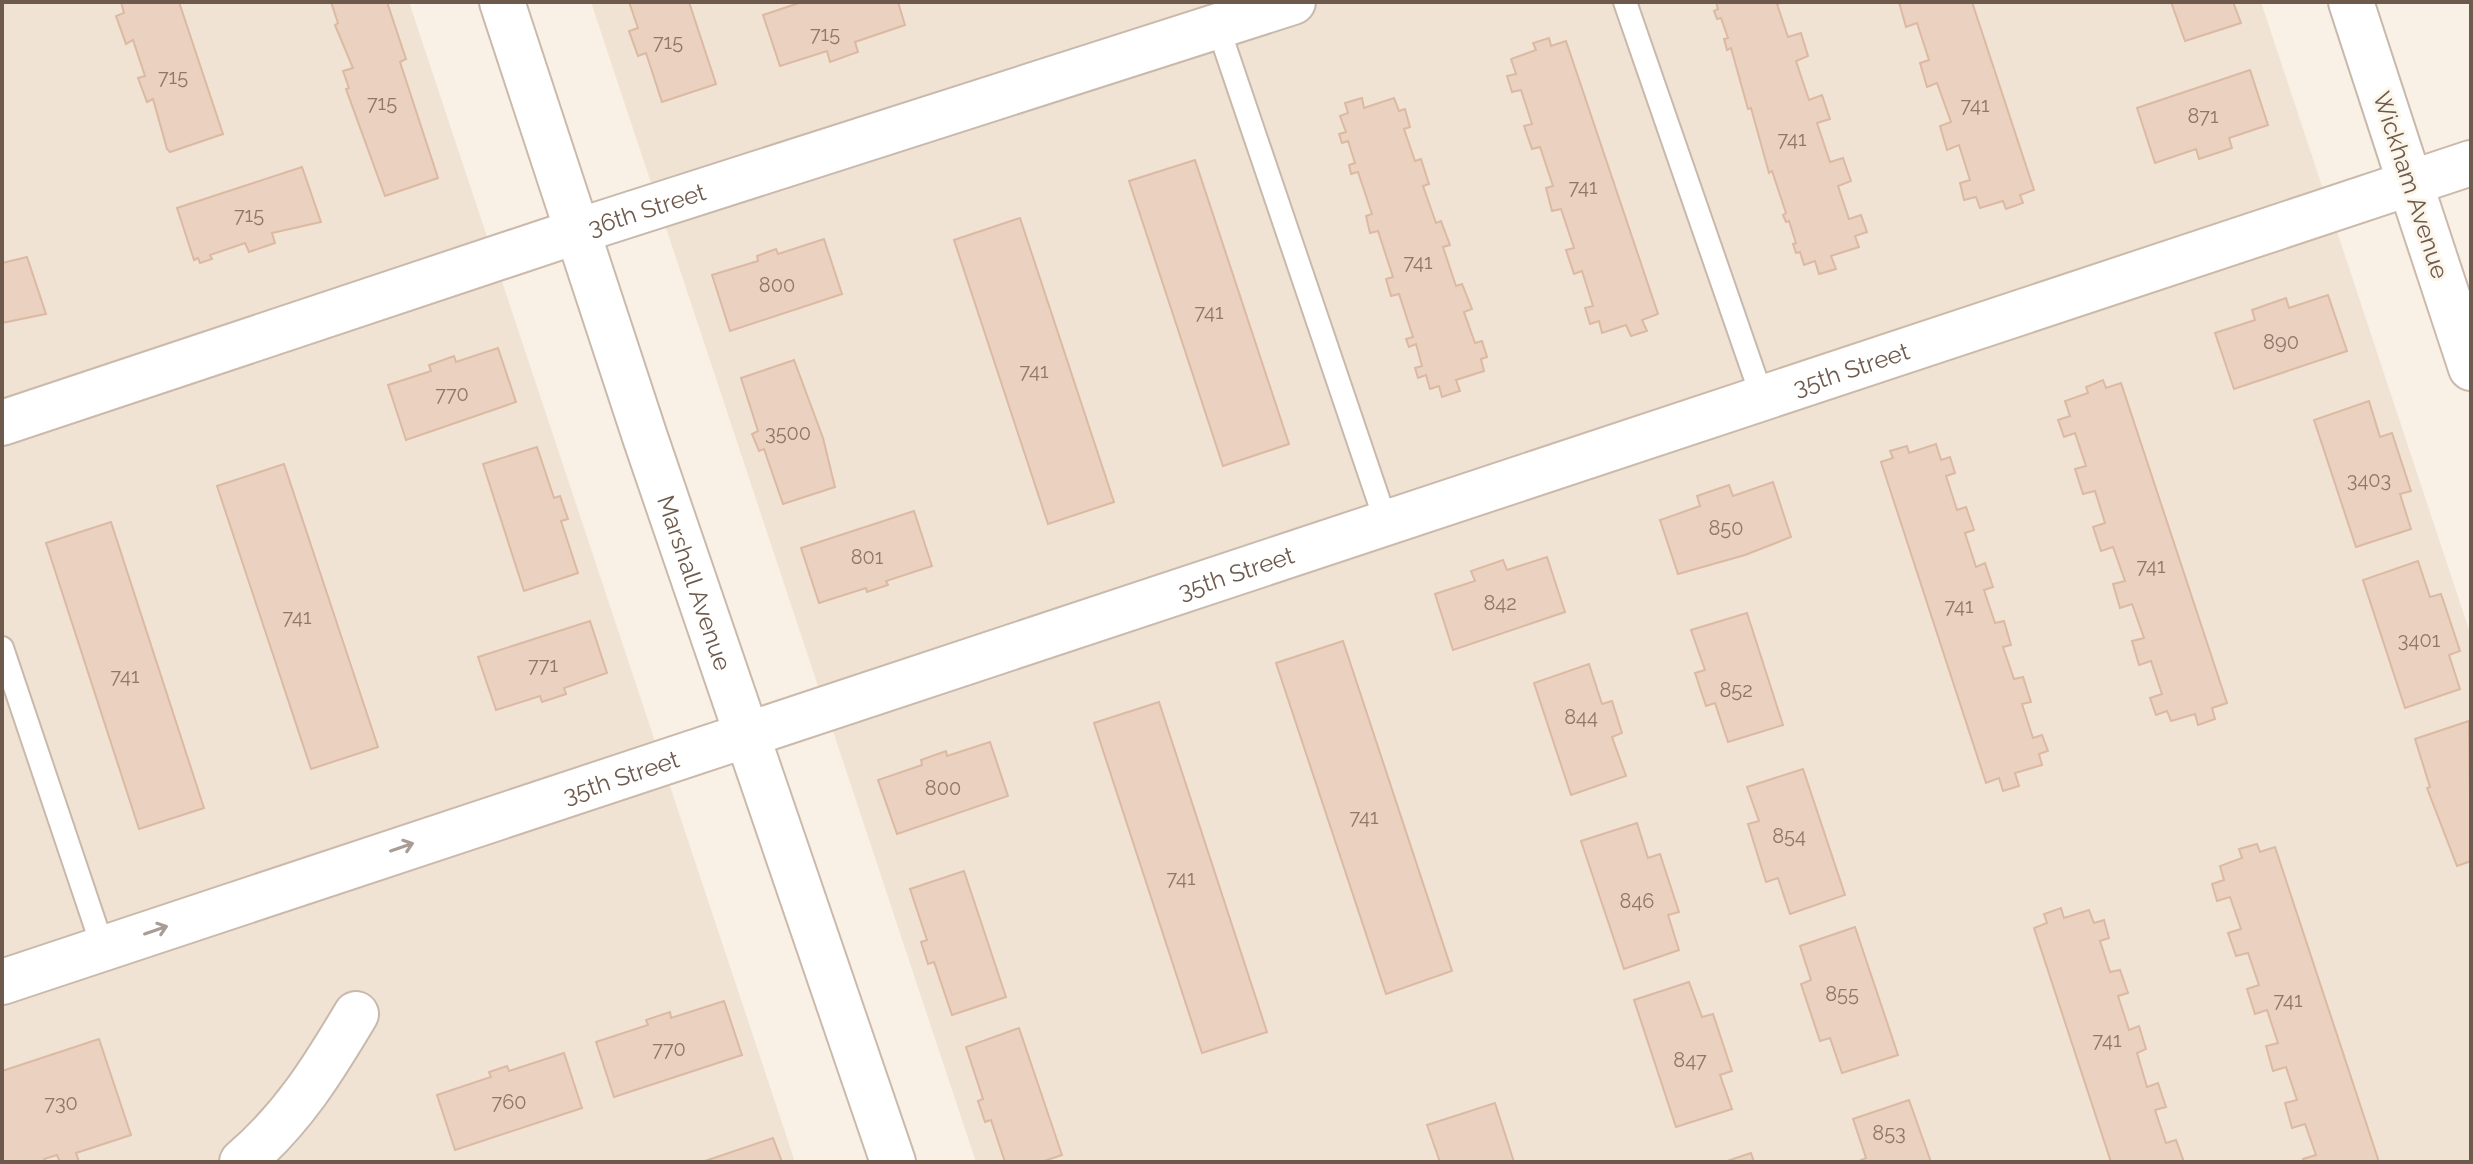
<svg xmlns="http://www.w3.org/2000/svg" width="2473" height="1164" font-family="Raleway,sans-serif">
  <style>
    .residential { fill: #f0e3d4 }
    .building { fill: #ebd1c0; stroke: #dcb9a2; stroke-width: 2 }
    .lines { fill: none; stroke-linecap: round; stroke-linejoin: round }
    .lane-casing { stroke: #c8b9ac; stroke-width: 26 }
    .street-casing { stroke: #c8b9ac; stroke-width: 48 }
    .secondary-casing { stroke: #cbbaab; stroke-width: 48 }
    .lane { stroke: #fff; stroke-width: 22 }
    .street { stroke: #fff; stroke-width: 44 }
    .secondary { stroke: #fff; stroke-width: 44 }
    .oneway { stroke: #a89c94 }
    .labels { text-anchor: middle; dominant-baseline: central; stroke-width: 6; stroke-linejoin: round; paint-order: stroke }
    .number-label { font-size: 20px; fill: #8d786a }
    .street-label { font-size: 24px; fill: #6e5a4d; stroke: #fcf6ea }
  </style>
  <rect width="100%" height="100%" fill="#f9f1e5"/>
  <!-- residential -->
  <g class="residential">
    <path d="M2,2H409L795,1162H2Z"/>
    <path d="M591,2H2261L2471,636V1162H976Z"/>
  </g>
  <!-- building -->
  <g class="building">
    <path d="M121,2H179L223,134L170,152L167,149L153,99L147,102L138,78L145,76L133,40L126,44L116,16L124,13Z"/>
    <path d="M331,2H387L406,59L400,62L438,178L385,196L346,89L349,88L343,71L353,68L335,25L338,23Z"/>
    <path d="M629,2H689L716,84L662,102L646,53L638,56L629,31L638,28Z"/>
    <path d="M802,2H898L905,25L855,42L858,52L830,62L827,51L780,66L763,15Z"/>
    <path d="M1716,2H1784L1777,4L1788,37L1801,33L1808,56L1796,61L1809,100L1822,95L1830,119L1817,123L1830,162L1843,158L1851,181L1838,186L1849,219L1861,215L1867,232L1855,236L1859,247L1831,256L1836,269L1819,274L1815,261L1804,265L1800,252L1796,253L1793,244L1796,243L1789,221L1786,222L1783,215L1786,213L1772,171L1769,173L1751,108L1748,109L1731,48L1727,50L1724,39L1728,38L1721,18L1717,19L1714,11L1718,9Z"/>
    <path d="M1899,2H1972L2034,190L2020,195L2023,203L2006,209L2003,201L1980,208L1976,197L1964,200L1960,183L1970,180L1959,145L1947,150L1940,126L1951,122L1937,83L1927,87L1920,63L1929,60L1917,23L1906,27Z"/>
    <path d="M2171,2H2233L2241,23L2185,41Z"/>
    <path d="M1549,38L1551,46L1566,41L1658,314L1642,320L1647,331L1631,336L1626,325L1602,333L1599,321L1590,324L1585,308L1593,306L1582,271L1574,274L1566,250L1574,248L1561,209L1552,211L1546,188L1553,186L1540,147L1532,149L1524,126L1532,124L1521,90L1512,92L1507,76L1516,74L1511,59L1536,50L1533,43Z"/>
    <path d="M2250,70L2268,125L2229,138L2232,148L2199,159L2196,149L2155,163L2137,108Z"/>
    <path d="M1362,98L1364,108L1394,98L1399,111L1405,109L1410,127L1404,129L1415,161L1421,159L1429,184L1423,186L1436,223L1441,221L1450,245L1443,247L1456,286L1462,284L1472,309L1464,312L1475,343L1482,341L1487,357L1481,359L1484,371L1456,380L1460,391L1442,397L1439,386L1430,389L1426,375L1418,378L1415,368L1422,366L1416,344L1409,347L1406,339L1413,337L1399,294L1391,296L1386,279L1393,277L1378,231L1370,233L1366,216L1372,214L1358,172L1351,174L1349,165L1355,163L1348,141L1342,143L1339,134L1346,132L1340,116L1348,113L1345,103Z"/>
    <path d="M1195,160L1289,444L1223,466L1129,181Z"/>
    <path d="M302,167L321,222L272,233L275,243L249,252L245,243L210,255L212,259L200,263L198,258L194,260L177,208Z"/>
    <path d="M1020,218L1114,502L1048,524L954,240Z"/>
    <path d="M824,239L842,294L730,331L712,275L758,261L757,256L776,249L778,254Z"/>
    <path d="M27,257L46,314L2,323V263Z"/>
    <path d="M2328,295L2347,351L2234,389L2215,333L2255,320L2252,310L2286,298L2289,308Z"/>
    <path d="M498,348L516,402L406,440L388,385L431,371L429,365L454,356L456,362Z"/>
    <path d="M794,360L823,438L835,487L783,504L764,449L759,451L752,434L758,431L741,378Z"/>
    <path d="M2103,380L2106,388L2121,383L2227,703L2212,708L2215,719L2198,725L2195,714L2171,721L2167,711L2156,715L2150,698L2162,694L2151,661L2139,665L2132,641L2144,638L2132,604L2120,608L2113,584L2125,581L2113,547L2101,551L2093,527L2105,523L2095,491L2083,494L2075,469L2086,466L2075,433L2064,437L2058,420L2070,416L2065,401L2088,393L2086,387Z"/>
    <path d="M2369,401L2380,437L2392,433L2411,491L2400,494L2411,529L2356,547L2314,420Z"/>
    <path d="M1936,444L1941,460L1950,457L1955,473L1946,476L1957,510L1966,507L1974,530L1965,533L1976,567L1985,563L1993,587L1984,590L1995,623L2004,621L2011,645L2003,647L2014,679L2023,677L2031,702L2022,704L2033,738L2042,735L2048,751L2039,754L2042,765L2015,773L2019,786L2003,791L1999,778L1986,783L1881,462L1893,458L1890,451L1907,446L1909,453Z"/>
    <path d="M537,447L554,498L560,496L568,519L561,521L578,573L524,591L483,464Z"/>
    <path d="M284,464L378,747L311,769L217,486Z"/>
    <path d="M1773,482L1791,537L1745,555L1678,574L1660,520L1700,506L1697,496L1729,485L1733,496Z"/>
    <path d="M914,511L932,566L886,581L888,585L867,592L866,588L819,603L801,548Z"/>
    <path d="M111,522L204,808L139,829L46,543Z"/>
    <path d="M1547,557L1565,612L1453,650L1435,594L1475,581L1471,571L1503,560L1507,570Z"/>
    <path d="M2418,561L2430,597L2441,594L2460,651L2449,655L2460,689L2405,708L2363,580Z"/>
    <path d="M1747,613L1783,725L1728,742L1715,703L1706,706L1695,673L1705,670L1691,630Z"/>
    <path d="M590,621L607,673L564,688L566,694L542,702L540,696L496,710L478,657Z"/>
    <path d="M1343,641L1452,971L1386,994L1276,663Z"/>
    <path d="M1589,664L1602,704L1612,701L1622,733L1612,737L1626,776L1571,795L1534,683Z"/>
    <path d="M1159,702L1267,1032L1202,1053L1094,723Z"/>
    <path d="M2469,721L2471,861L2457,866L2427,788L2430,787L2415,739Z"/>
    <path d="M990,742L1008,796L897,834L878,780L922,765L921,760L946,751L947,756Z"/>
    <path d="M1803,769L1845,895L1790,914L1778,878L1766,882L1748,824L1759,821L1747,787Z"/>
    <path d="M1637,823L1648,858L1660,854L1679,912L1668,915L1679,950L1624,969L1581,841Z"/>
    <path d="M2257,844L2260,852L2275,847L2379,1162H2304L2303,1159L2316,1155L2305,1124L2292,1128L2285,1103L2297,1100L2286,1067L2273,1071L2266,1046L2278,1043L2267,1010L2255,1014L2247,989L2259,985L2248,953L2236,956L2228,933L2241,929L2230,897L2217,901L2212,884L2224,880L2220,866L2242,858L2239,849Z"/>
    <path d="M964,871L1006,997L952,1015L934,962L928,964L921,942L927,940L910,889Z"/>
    <path d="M2061,908L2064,918L2089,910L2094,923L2104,920L2109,938L2100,941L2110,972L2120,970L2128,993L2118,996L2129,1030L2139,1026L2146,1049L2137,1053L2147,1087L2158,1083L2166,1107L2155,1110L2166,1143L2176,1140L2184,1162H2111L2034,928L2047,923L2044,914Z"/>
    <path d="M1855,927L1898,1055L1842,1073L1830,1038L1820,1041L1801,984L1811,980L1800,946Z"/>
    <path d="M1689,982L1702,1017L1713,1014L1732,1071L1720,1075L1732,1109L1676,1127L1634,1000Z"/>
    <path d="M724,1001L742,1055L614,1097L596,1042L648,1025L646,1020L670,1012L671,1018Z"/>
    <path d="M1019,1028L1062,1155L1041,1162H1005L991,1120L985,1122L978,1101L983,1099L966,1047Z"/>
    <path d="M99,1039L131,1135L76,1153L79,1162H60L57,1155L44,1159L46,1162H2V1071Z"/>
    <path d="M564,1053L582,1108L455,1150L437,1095L491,1077L489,1072L507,1066L509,1071Z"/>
    <path d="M1909,1100L1931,1162H1857L1866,1158L1853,1119Z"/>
    <path d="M1495,1103L1514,1162H1440L1427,1125Z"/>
    <path d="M773,1138L782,1162H702Z"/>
    <path d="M1751,1153L1754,1162H1724Z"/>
  </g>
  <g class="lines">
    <defs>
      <g id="lane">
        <path d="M1625,2L1762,397"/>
        <path d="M1218,27L1386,522"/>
        <path d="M2,648L103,948"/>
      </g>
      <g id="street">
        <path d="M2351,2L2410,183"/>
        <path id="s1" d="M578,231L1293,2"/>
        <path d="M242,1162C293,1118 322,1071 356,1014"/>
      </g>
      <g id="secondary">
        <path id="s2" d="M502,2L645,437L893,1162"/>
        <path d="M2410,183L2471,368"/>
        <path d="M2,423L578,231"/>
        <path id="s3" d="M2,982L2471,163"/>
      </g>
    </defs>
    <!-- lane casing -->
    <use href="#lane" class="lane-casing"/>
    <!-- street casing -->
    <use href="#street" class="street-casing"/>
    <!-- secondary casing -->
    <use href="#secondary" class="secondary-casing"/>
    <!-- lane -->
    <use href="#lane" class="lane"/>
    <!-- street -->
    <use href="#street" class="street"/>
    <!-- secondary -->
    <use href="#secondary" class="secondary"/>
  </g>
  <!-- one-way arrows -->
  <defs><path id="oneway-shaft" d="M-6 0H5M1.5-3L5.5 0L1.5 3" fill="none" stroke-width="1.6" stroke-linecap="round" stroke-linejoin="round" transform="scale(2)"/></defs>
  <g class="oneway">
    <use href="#oneway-shaft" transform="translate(402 847) rotate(-19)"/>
    <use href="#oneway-shaft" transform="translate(156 930) rotate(-19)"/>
  </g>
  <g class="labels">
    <!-- number labels -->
    <g class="number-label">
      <text x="825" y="34">715</text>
      <text x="668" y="42">715</text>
      <text x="173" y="77">715</text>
      <text x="382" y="103">715</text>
      <text x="1975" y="105">741</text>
      <text x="2203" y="116">871</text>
      <text x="1792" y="139">741</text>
      <text x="1583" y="187">741</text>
      <text x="249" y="215">715</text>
      <text x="1418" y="262">741</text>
      <text x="777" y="285">800</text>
      <text x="1209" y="312">741</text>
      <text x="2281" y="342">890</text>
      <text x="1034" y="371">741</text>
      <text x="452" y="394">770</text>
      <text x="788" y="433">3500</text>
      <text x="2369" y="480">3403</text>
      <text x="1726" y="528">850</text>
      <text x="867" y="557">801</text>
      <text x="2151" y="566">741</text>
      <text x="1500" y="603">842</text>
      <text x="1959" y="606">741</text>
      <text x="297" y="617">741</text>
      <text x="2419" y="640">3401</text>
      <text x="543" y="665">771</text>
      <text x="125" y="676">741</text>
      <text x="1736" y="690">852</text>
      <text x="1581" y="717">844</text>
      <text x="943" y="788">800</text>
      <text x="1364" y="817">741</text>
      <text x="1789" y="836">854</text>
      <text x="1181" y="878">741</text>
      <text x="1637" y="901">846</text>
      <text x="1842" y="994">855</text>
      <text x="2288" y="1000">741</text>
      <text x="2107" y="1040">741</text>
      <text x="669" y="1049">770</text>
      <text x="1690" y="1060">847</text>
      <text x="509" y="1102">760</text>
      <text x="61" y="1103">730</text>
      <text x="1889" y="1133">853</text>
    </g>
    <!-- street labels -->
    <g class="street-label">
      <text transform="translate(2411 185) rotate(72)">Wickham Avenue</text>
      <text stroke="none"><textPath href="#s1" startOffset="72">36th Street</textPath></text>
      <text stroke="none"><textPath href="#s3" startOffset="1948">35th Street</textPath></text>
      <text stroke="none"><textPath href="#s3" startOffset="1300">35th Street</textPath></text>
      <text stroke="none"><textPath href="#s2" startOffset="612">Marshall Avenue</textPath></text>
      <text stroke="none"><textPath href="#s3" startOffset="652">35th Street</textPath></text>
    </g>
  </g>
  <!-- border -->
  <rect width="2473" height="1164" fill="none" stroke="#6e5a4d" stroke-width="8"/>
</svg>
